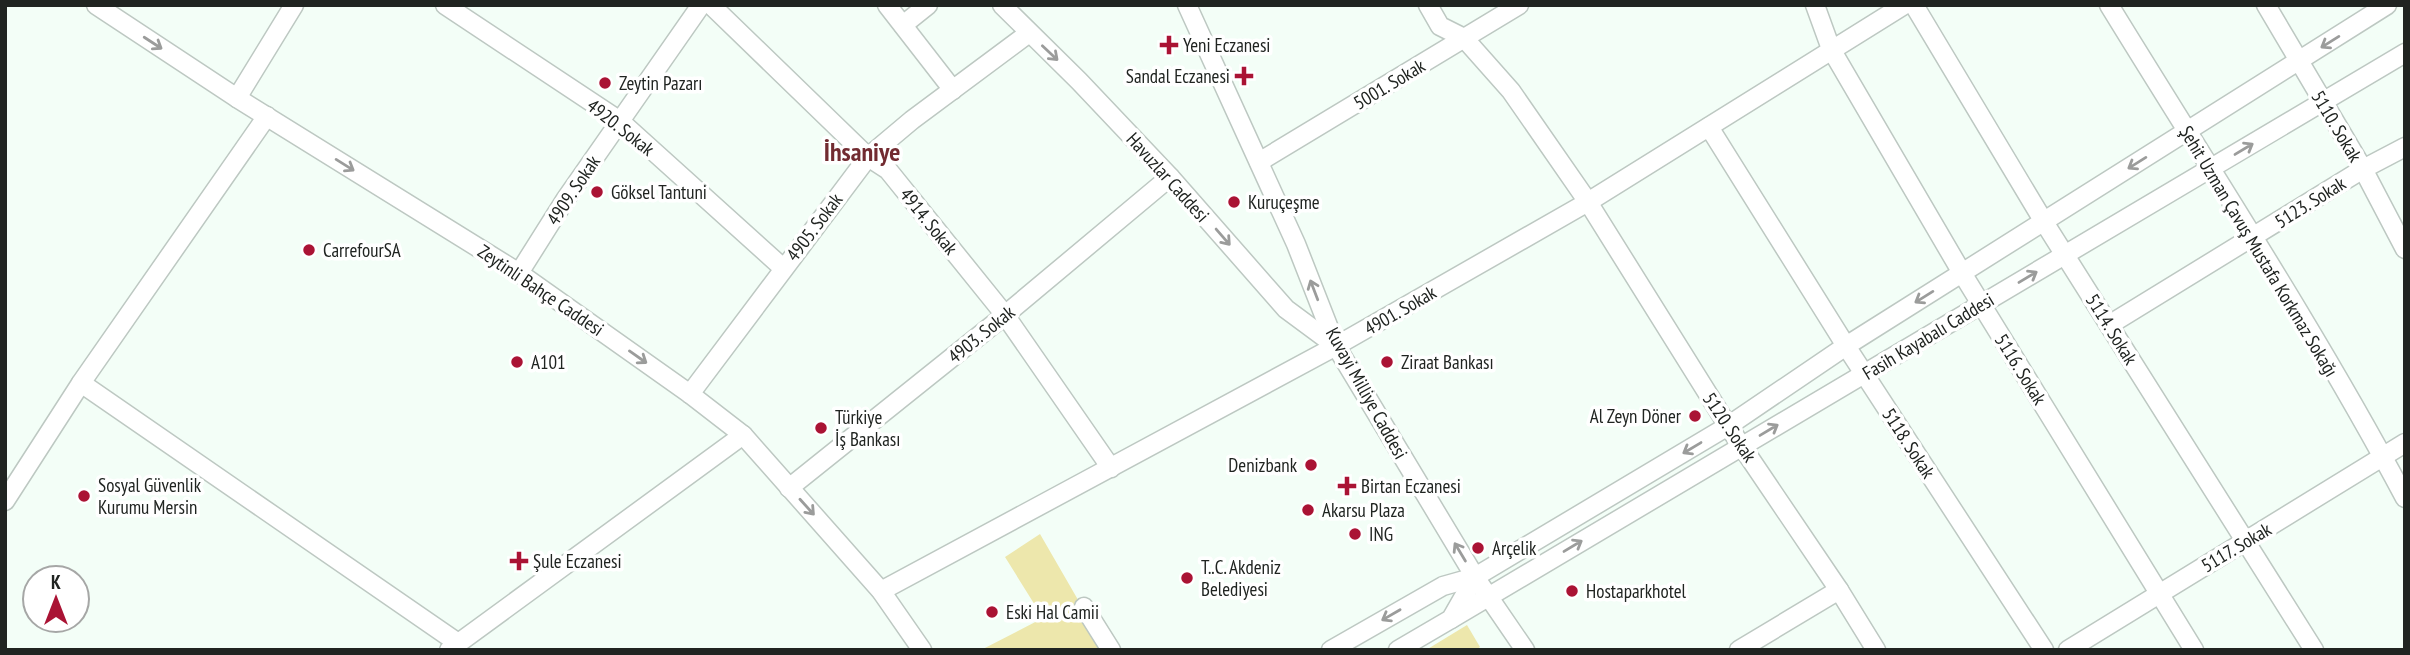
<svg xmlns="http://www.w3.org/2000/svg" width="2410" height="655" font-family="'PT Sans Narrow',sans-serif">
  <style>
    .green { fill: #ede7ac }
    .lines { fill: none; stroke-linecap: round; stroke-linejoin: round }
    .minor-casing { stroke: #bdc8c2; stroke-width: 21 }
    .minor { stroke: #fff; stroke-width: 18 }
    .oneway { stroke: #9b9c9b }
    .poi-dot { fill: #aa1334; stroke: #fff; stroke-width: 2.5 }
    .labels { text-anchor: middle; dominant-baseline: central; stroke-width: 7; stroke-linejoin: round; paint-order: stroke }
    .poi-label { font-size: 19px; fill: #202421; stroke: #fff; text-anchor: start }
    .street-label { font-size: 19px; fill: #202421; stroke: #fff }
    .district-label { font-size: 26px; font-weight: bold; fill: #722b31; stroke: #fff }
  </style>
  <rect width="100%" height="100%" fill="#f3fef7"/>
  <!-- green -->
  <g class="green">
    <path d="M1040,534L1107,650H981L1043,618L1005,557Z"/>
    <path d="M1467,625L1480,647L1476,650H1426Z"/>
  </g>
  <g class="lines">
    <defs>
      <g id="minor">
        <path d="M96,5L237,98L519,273L690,394L743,435L881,591L922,650"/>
        <path d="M445,5L620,121L783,268"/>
        <path d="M711,5L868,157L888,170L1005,315L1111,468"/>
        <path d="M887,5L953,90"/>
        <path d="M1002,5L1079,81L1170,177L1286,309L1336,346"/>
        <path d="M1187,5L1296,244L1336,346L1475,577L1525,650"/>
        <path d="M1428,5L1440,26L1464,38L1511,91L1588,202L1728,426L1839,590L1876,650"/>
        <path d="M1815,5L1831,49L1962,273L2194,650"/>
        <path d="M1914,5L2044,222L2314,650"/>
        <path d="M2109,5C2209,168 2315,329 2405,498"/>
        <path d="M2266,5L2363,169L2405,249"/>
        <path d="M903,25L928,5"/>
        <path d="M237,98L294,5"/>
        <path d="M1709,127L1846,346L2044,650"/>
        <path d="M1259,162L1519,5"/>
        <path d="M519,273L565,200L701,5"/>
        <path d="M2109,325L2363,169L2405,147"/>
        <path d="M81,383L458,643"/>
        <path d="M690,394L868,157L912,120L1029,33"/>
        <path d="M789,488L1005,315L1170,177"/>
        <path d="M5,501L81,383L267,116"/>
        <path d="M881,591L1336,346L1588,202L1904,5"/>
        <path d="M1084,607L1111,650"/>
        <path d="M1451,619L2405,53"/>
        <path d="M449,650L743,435"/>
        <path d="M1331,650L1443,586L1475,577L1728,426L1846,346L2387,5"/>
        <path d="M1398,650L1451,619L1475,577"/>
        <path d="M1739,650L1839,590"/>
        <path d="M2068,650L2405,443"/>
      </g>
    </defs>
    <!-- minor casing -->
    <use href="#minor" class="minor-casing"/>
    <!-- minor -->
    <use href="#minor" class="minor"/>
  </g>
  <!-- one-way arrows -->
  <defs><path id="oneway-shaft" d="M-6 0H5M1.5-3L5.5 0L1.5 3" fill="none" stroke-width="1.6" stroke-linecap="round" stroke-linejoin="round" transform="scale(1.75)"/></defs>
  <g class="oneway">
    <use href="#oneway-shaft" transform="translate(2330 42) rotate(148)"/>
    <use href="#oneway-shaft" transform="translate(153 43) rotate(33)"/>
    <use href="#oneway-shaft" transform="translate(1050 53) rotate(43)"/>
    <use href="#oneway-shaft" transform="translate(2244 149) rotate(-31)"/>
    <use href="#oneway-shaft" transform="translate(2137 163) rotate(148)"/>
    <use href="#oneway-shaft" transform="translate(345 165) rotate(32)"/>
    <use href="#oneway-shaft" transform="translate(1223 237) rotate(49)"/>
    <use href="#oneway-shaft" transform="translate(2028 277) rotate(-31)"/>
    <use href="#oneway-shaft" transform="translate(1314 290) rotate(-111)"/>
    <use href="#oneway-shaft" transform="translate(1924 297) rotate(148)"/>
    <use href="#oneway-shaft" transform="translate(638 357) rotate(35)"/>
    <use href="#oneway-shaft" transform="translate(1769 430) rotate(-31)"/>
    <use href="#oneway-shaft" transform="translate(1692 448) rotate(149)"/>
    <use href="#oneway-shaft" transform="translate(807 507) rotate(48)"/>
    <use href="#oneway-shaft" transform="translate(1573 546) rotate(-31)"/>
    <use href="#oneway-shaft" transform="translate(1460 552) rotate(-121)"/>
    <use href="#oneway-shaft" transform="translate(1391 615) rotate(150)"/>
  </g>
  <!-- markers -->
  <g class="poi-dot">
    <path d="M1165.5 34.5h7v7h7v7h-7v7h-7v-7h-7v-7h7z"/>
    <path d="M1240.5 65.5h7v7h7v7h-7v7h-7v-7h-7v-7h7z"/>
    <circle cx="605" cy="83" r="7"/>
    <circle cx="597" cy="192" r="7"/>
    <circle cx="1234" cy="202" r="7"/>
    <circle cx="309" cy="250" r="7"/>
    <circle cx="517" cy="362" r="7"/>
    <circle cx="1387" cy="362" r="7"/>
    <circle cx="1695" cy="416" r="7"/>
    <circle cx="821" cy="428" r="7"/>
    <circle cx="1311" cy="465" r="7"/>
    <path d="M1343.5 475.5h7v7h7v7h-7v7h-7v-7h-7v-7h7z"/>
    <circle cx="84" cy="496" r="7"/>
    <circle cx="1308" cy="510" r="7"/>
    <circle cx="1355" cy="534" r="7"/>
    <circle cx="1478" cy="548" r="7"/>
    <path d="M515.5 550.5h7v7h7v7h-7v7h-7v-7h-7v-7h7z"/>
    <circle cx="1187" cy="578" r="7"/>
    <circle cx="1572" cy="591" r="7"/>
    <circle cx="992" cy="612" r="7"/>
  </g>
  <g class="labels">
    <!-- poi labels -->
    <g class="poi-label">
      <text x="1183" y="45">Yeni Eczanesi</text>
      <text x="1230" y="76" text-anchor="end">Sandal Eczanesi</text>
      <text x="619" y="83">Zeytin Pazarı</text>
      <text x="611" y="192">Göksel Tantuni</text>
      <text x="1248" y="202">Kuruçeşme</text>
      <text x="323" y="250">CarrefourSA</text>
      <text x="531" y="362">A101</text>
      <text x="1401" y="362">Ziraat Bankası</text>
      <text x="1681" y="416" text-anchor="end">Al Zeyn Döner</text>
      <text x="835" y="417">Türkiye<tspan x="835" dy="22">İş Bankası</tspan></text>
      <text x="1297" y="465" text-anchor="end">Denizbank</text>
      <text x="98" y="485">Sosyal Güvenlik<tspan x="98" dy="22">Kurumu Mersin</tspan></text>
      <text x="1361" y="486">Birtan Eczanesi</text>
      <text x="1322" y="510">Akarsu Plaza</text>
      <text x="1369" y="534">ING</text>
      <text x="1492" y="548">Arçelik</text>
      <text x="533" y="561">Şule Eczanesi</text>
      <text x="1201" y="567">T..C. Akdeniz<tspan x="1201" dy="22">Belediyesi</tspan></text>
      <text x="1586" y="591">Hostaparkhotel</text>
      <text x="1006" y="612">Eski Hal Camii</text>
    </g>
    <!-- street labels -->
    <g class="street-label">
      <text transform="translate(1389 84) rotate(-31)">5001. Sokak</text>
      <text transform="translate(2337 126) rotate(59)">5110. Sokak</text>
      <text transform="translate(621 127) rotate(38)">4920. Sokak</text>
      <text transform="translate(1168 177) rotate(48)">Havuzlar Caddesi</text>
      <text transform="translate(573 190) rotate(-56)">4909. Sokak</text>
      <text transform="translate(2310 202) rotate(-32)">5123. Sokak</text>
      <text transform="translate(929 221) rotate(51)">4914. Sokak</text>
      <text transform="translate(814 227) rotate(-53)">4905. Sokak</text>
      <text transform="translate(2259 251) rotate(59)">Şehit Uzman Çavuş Mustafa Korkmaz Sokağı</text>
      <text transform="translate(541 290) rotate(34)">Zeytinli Bahçe Caddesi</text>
      <text transform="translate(1400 310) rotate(-30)">4901. Sokak</text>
      <text transform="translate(2112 329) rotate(58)">5114. Sokak</text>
      <text transform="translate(981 334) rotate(-39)">4903. Sokak</text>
      <text transform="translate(1928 336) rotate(-31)">Fasih Kayabalı Caddesi</text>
      <text transform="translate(2021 369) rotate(58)">5116. Sokak</text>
      <text transform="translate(1367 393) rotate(61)">Kuvayi Milliye Caddesi</text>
      <text transform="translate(1730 427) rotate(56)">5120. Sokak</text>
      <text transform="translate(1909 443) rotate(57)">5118. Sokak</text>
      <text transform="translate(2236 547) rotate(-31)">5117. Sokak</text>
    </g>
    <!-- district labels -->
    <g class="district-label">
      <text x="862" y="151">İhsaniye</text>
    </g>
  </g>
  <!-- border -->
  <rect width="2410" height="655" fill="none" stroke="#202421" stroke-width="14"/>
  <!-- north arrow -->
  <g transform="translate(56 599)"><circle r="33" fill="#ffffff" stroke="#a6a7a6" stroke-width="2"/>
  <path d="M0-5L12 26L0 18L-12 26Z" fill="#aa1334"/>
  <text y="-10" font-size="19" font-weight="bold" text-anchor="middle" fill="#202421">K</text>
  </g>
</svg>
